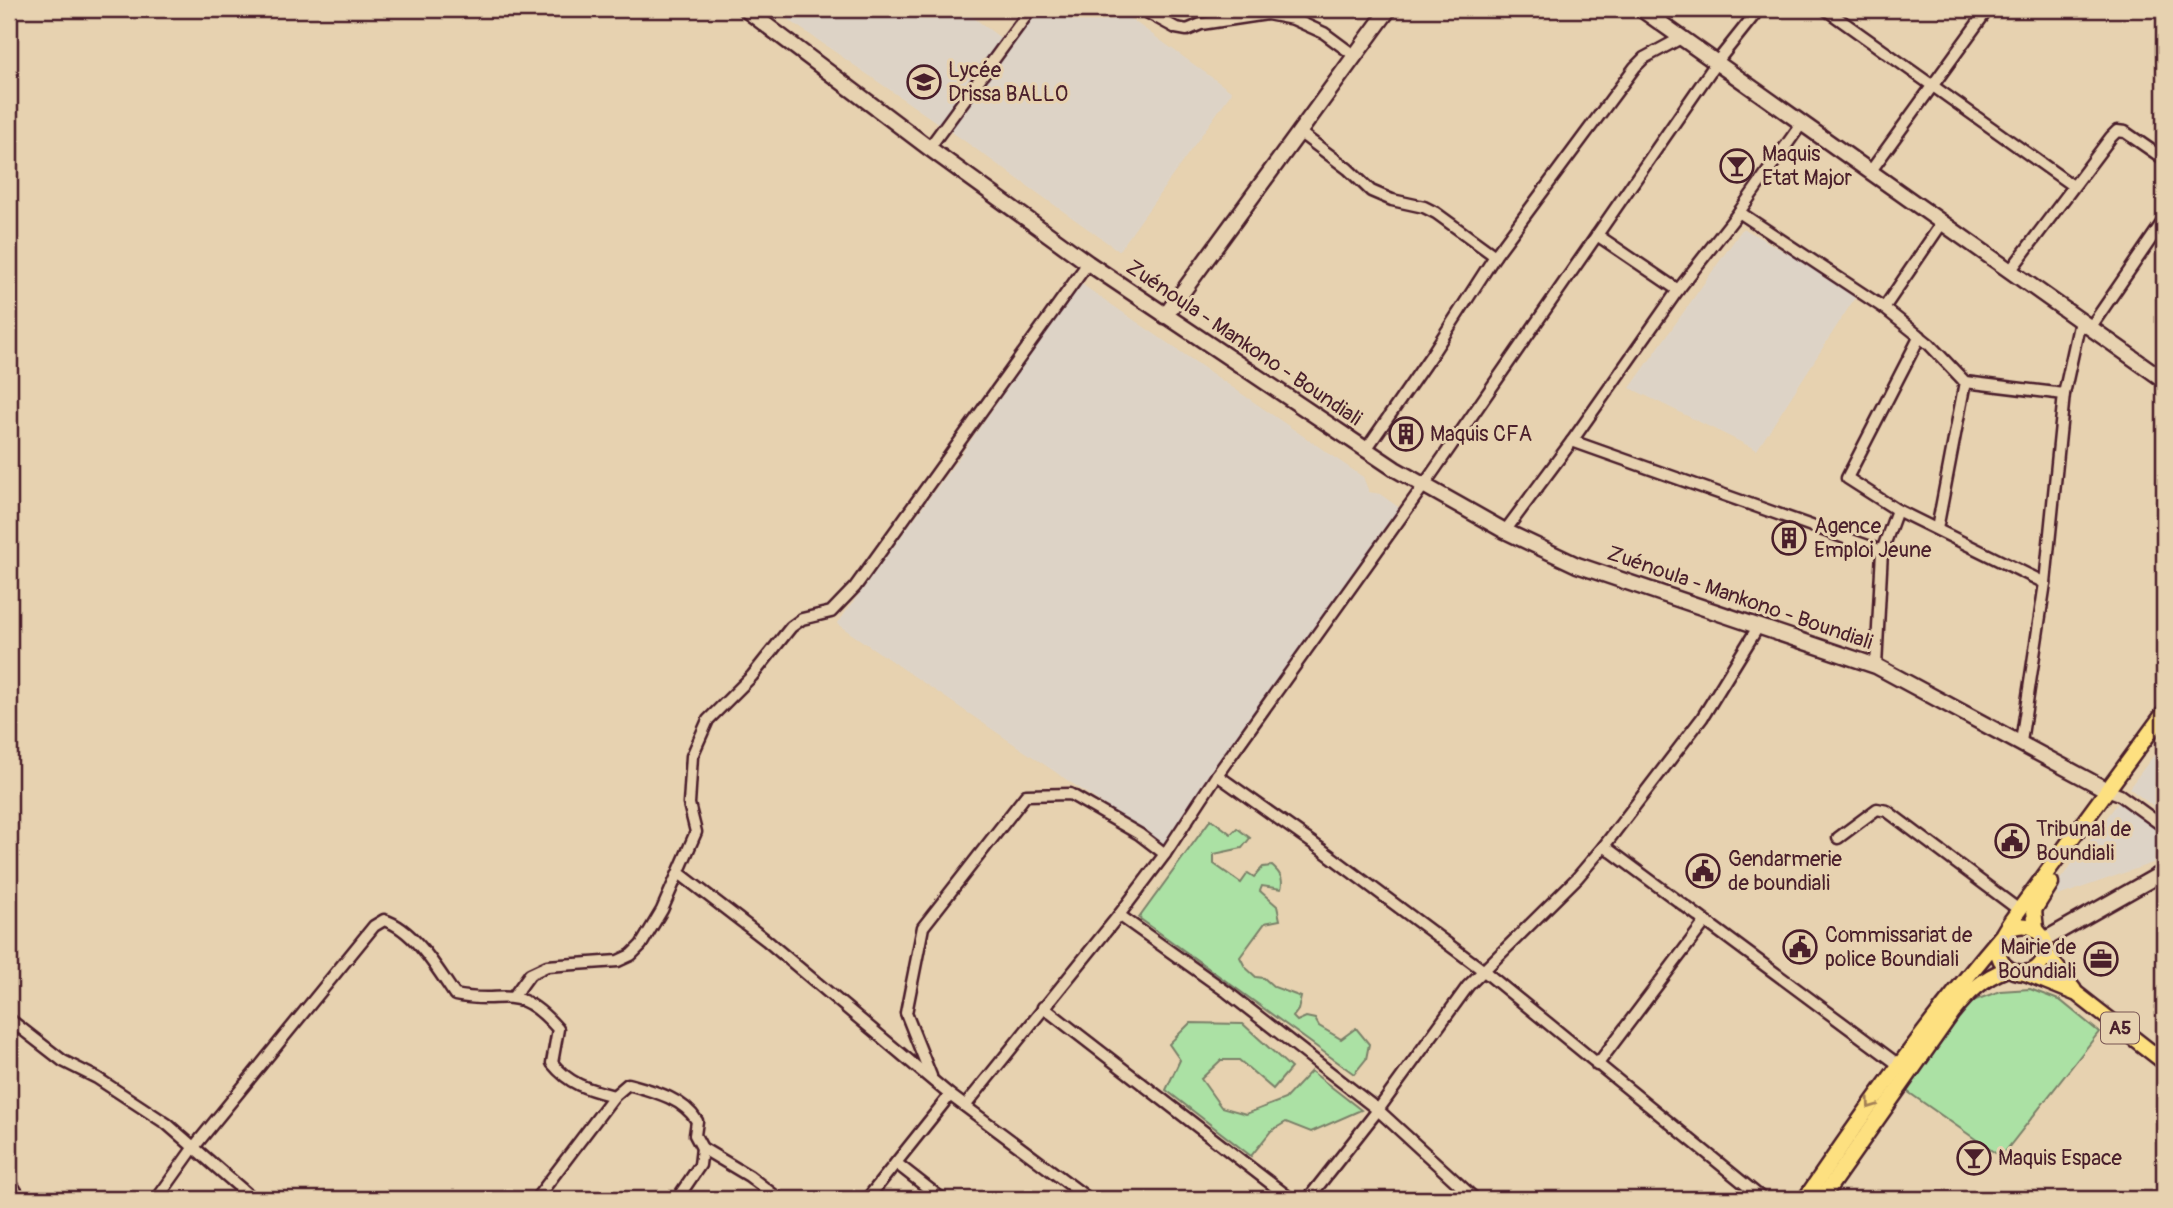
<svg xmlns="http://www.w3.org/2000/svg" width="2173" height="1208" font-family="Pangolin,sans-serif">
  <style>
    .built { fill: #ddd3c6 }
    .green { fill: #abe1a4; stroke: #7a8068; stroke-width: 2 }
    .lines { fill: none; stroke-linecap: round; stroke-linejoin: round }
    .street-casing { stroke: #4a1f2b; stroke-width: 15 }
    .secondary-casing { stroke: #4a1f2b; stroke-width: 19 }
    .primary-casing { stroke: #4a1f2b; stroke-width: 19 }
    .street { stroke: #e7d2b0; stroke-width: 10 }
    .secondary { stroke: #e7d2b0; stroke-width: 14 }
    .primary { stroke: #fde080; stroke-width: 14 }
    .oneway { stroke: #a48056 }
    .labels { text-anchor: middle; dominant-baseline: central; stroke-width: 6; stroke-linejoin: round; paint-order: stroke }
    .shield { fill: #e7d2b0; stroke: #795553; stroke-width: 2 }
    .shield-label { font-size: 19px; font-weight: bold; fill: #4a1f2b }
    .poi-label { font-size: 21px; fill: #4a1f2b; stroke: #e7d2b0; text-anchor: start }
    .street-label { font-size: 21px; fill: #4a1f2b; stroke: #e7d2b0 }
  </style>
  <rect width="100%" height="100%" fill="#e7d2b0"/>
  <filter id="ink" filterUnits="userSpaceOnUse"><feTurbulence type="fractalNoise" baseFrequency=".0143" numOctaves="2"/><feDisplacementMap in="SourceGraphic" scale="14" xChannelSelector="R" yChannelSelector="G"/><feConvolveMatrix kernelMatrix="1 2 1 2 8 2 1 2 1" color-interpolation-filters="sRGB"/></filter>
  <g filter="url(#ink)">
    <!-- built -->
    <g class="built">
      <path d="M773,9H962L1002,39L939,124Z"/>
      <path d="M1040,9H1117L1232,92L1119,251L949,130Z"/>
      <path d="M1743,228L1858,293L1757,450L1630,388Z"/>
      <path d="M1080,283L1363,477L1369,492L1380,494L1401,509L1163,845L837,624L962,453Z"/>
      <path d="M2164,742V815L2129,788Z"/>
      <path d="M2120,800L2164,835V859L2058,896L2056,885Z"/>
    </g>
    <!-- green -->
    <g class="green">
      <path d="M1211,819L1231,834L1237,828L1250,838L1242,848L1214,854V864L1241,883L1248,873L1254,877L1263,867L1272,866C1280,873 1284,879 1281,889L1262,886L1260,891L1277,906L1280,920L1265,923L1240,957L1245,967L1256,977L1264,978L1274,987L1301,997L1298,1010L1293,1017L1297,1021L1306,1017L1315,1019L1319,1026L1341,1039L1356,1028L1369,1044L1366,1059L1354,1074L1139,918Z"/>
      <path d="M2030,989L2061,1001L2099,1032L2001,1157L1901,1087L1970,1002L2000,991Z"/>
      <path d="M1190,1023L1243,1024L1291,1068L1273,1089L1239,1060H1221L1201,1079L1221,1107L1246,1114L1285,1099L1311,1071L1361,1110L1311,1132L1286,1122L1271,1131L1251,1156L1166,1090L1180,1060L1169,1044Z"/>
    </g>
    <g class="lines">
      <defs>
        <g id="street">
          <path d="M1141,9L1176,28L1187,30L1201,24L1267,14L1293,19L1324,33L1355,56"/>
          <path d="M1825,9L2073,186"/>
          <path d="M1299,132L1348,169L1371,191L1392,200L1424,207L1436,213L1495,256"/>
          <path d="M929,148L1031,9"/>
          <path d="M1870,172L1988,9"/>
          <path d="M1739,212L1884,308L1929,344L1965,382L2064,394"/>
          <path d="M1597,235L1678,290"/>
          <path d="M2010,271L2111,137L2117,131L2125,132L2164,159"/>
          <path d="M1884,308L1942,223"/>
          <path d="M2090,328L2164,220"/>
          <path d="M1920,336L1847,478L1897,510L2045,583"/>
          <path d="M1572,441L1882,551L1876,666"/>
          <path d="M1365,451L1432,354L1495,256L1635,67L1644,58L1681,38"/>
          <path d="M1937,529L1965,382"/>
          <path d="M1505,531L1572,441L1678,290L1739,212L1802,123"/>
          <path d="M1882,551L1897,510"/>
          <path d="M2021,742L2045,583L2064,394L2080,321"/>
          <path d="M1217,775L1321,849L1484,971L1763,1199"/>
          <path d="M2107,790L2120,795L2164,827"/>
          <path d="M1838,838L1877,809L1887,811L2019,910"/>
          <path d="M1604,846L1903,1068"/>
          <path d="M679,873L766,940L950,1095L1089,1199"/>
          <path d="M1119,915L1227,992L1378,1110L1475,1199"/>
          <path d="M514,996L530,974L547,966L618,961L631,955L641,945L662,910L696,832L689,804L692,756L708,720L752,676L791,627L802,619L831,612L855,587L1088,263"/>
          <path d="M1043,1007L1291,1199"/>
          <path d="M9,1019L63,1061L97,1078L167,1124L253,1199"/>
          <path d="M1597,1065L1705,922"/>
          <path d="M931,1076L906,1013L923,927L1026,795L1070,794L1139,834L1165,854"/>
          <path d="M965,1106L1119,915L1165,854L1217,775L1424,485L1716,63L1759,9"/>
          <path d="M896,1163L942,1199"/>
          <path d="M9,1180L21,1199"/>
          <path d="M157,1199L194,1147L374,926L384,920C414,929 438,970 455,995C506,1006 515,980 558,1029L552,1063C570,1085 587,1089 614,1096"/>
          <path d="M536,1199L614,1096L628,1084C653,1091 683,1098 697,1121L695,1135L702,1148L749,1176L779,1199"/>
          <path d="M677,1199L700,1165L702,1148"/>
          <path d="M867,1199L950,1095"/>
          <path d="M1308,1199L1378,1110L1468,986L1577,878L1604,846L1702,718L1758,627"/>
        </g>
        <g id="secondary">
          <path d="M745,9L929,148L1088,263L1395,469L1505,531L1577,565L1876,666L2107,790"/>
          <path d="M1641,9L2164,380"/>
          <path d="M1165,316L1389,9"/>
          <path d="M2044,940L2164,872"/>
        </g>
        <g id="primary">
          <path d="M2036,929L2034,910L2051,883"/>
          <path d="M2046,953L2074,990"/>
          <path d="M2025,973L2077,994L2164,1062"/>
          <path d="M1805,1199C1867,1108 1931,1018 2003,934C2014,924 2031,921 2041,935C2046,941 2047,949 2045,956C2035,987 1988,971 2000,940C2002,934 2007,927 2011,921L2164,713"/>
          <path d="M1821,1199L1952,1013C1968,993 1983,978 2007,969"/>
        </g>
      </defs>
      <!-- street casing -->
      <use href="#street" class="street-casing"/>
      <!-- secondary casing -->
      <use href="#secondary" class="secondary-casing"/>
      <!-- primary casing -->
      <use href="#primary" class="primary-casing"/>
      <!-- street -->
      <use href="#street" class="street"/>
      <!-- secondary -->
      <use href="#secondary" class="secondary"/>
      <!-- primary -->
      <use href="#primary" class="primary"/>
    </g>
    <!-- one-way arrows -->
    <defs><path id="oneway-chevron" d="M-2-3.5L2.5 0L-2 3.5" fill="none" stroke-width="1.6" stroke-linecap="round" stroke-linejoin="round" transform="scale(1.75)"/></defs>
    <use class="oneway" href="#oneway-chevron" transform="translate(1871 1104) rotate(126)"/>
  </g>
  <!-- icons -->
  <defs>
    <symbol id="school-ring" viewBox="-11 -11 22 22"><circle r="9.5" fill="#e7d2b0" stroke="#4a1f2b" stroke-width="1.5"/><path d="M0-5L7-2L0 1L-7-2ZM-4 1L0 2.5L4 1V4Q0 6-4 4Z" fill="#4a1f2b"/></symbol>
    <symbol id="bar-ring" viewBox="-11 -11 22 22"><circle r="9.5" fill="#e7d2b0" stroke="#4a1f2b" stroke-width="1.5"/><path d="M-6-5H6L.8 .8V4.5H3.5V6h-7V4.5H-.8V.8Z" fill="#4a1f2b"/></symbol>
    <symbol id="building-ring" viewBox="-11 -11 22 22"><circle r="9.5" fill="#e7d2b0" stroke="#4a1f2b" stroke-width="1.5"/><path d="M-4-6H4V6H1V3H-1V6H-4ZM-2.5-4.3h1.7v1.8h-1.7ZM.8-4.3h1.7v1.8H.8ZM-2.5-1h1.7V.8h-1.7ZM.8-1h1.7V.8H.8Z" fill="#4a1f2b"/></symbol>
    <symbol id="civic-ring" viewBox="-11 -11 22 22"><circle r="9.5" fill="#e7d2b0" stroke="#4a1f2b" stroke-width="1.5"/><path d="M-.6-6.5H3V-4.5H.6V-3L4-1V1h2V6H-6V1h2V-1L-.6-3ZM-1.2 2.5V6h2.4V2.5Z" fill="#4a1f2b"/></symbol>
    <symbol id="office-ring" viewBox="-11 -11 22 22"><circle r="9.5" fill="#e7d2b0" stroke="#4a1f2b" stroke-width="1.5"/><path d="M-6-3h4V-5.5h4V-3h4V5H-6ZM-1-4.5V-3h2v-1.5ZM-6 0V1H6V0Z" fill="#4a1f2b"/></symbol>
  </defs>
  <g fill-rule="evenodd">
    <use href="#school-ring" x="905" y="63" width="38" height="38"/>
    <use href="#bar-ring" x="1718" y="147" width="38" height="38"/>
    <use href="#building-ring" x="1387" y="415" width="38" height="38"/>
    <use href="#building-ring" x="1770" y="519" width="38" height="38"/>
    <use href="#civic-ring" x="1993" y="822" width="38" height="38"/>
    <use href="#civic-ring" x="1684" y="852" width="38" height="38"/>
    <use href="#civic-ring" x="1781" y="928" width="38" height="38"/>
    <use href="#office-ring" x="2082" y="940" width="38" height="38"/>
    <use href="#bar-ring" x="1955" y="1139" width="38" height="38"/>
  </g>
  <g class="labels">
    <!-- shield labels -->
    <rect class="shield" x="2101" y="1012.5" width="38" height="31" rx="5"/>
    <g class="shield-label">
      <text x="2120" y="1028">A5</text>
    </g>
    <!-- poi labels -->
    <g class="poi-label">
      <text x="948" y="70">Lycée<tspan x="948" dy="24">Drissa BALLO</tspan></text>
      <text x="1762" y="154">Maquis<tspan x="1762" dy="24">Etat Major</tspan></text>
      <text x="1430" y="434">Maquis CFA</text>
      <text x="1814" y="526">Agence<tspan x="1814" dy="24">Emploi Jeune</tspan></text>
      <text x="2036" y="829">Tribunal de<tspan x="2036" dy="24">Boundiali</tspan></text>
      <text x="1728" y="859">Gendarmerie<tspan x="1728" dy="24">de boundiali</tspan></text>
      <text x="1825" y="935">Commissariat de<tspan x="1825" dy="24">police Boundiali</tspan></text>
      <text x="2076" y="947" text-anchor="end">Mairie de<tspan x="2076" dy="24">Boundiali</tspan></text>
      <text x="1998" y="1158">Maquis Espace</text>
    </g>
    <!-- street labels -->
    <g class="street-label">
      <text transform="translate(1244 343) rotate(34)">Zuénoula - Mankono - Boundiali</text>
      <text transform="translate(1740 598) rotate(19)">Zuénoula - Mankono - Boundiali</text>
    </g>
  </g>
  <!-- margin -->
  <rect width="2173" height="1208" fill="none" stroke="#e7d2b0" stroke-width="35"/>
  <rect x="18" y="18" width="2138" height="1173" fill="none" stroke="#4a1f2b" stroke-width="2.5" filter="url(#ink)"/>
</svg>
